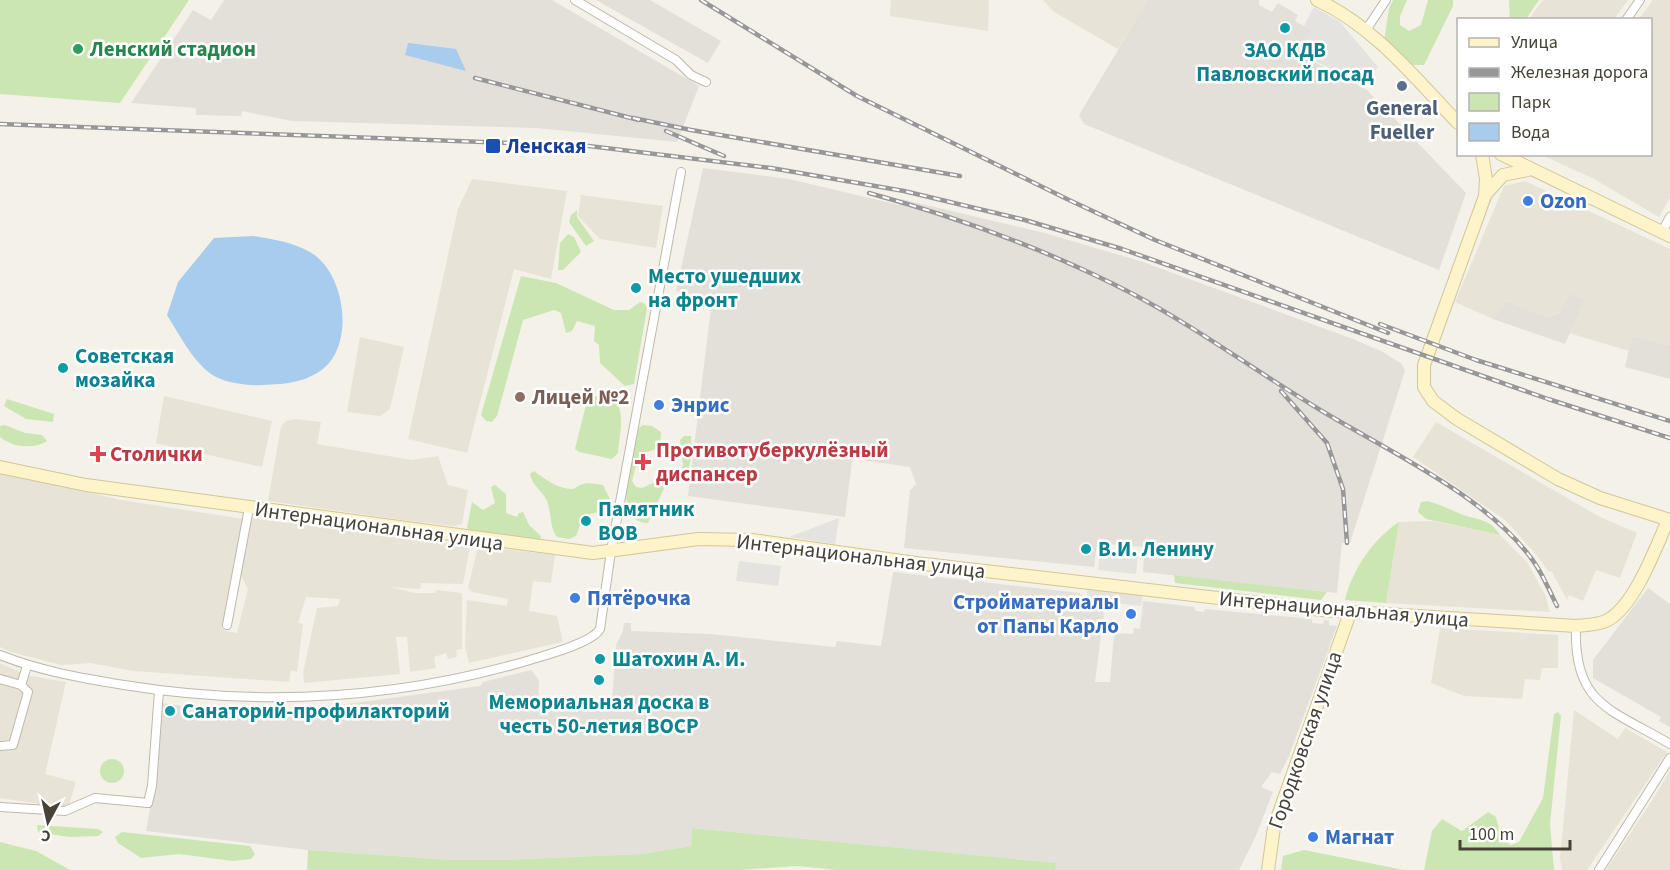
<svg xmlns="http://www.w3.org/2000/svg" width="1670" height="870" font-family="'Source Sans 3',sans-serif">
  <style>
    .residential { fill: #e7e3d7 }
    .industrial { fill: #e3e0da }
    .green { fill: #cbe6b3 }
    .parking { fill: #e5e3e0 }
    .water { fill: #a7ccee }
    .lines { fill: none; stroke-linecap: round; stroke-linejoin: round }
    .street-casing { stroke: #bfb9ab; stroke-width: 10 }
    .secondary-casing { stroke: #d2c699; stroke-width: 14 }
    .street { stroke: #fff; stroke-width: 8 }
    .secondary { stroke: #fdf4ca; stroke-width: 12 }
    .rail-casing { stroke: #979797; stroke-width: 4.5 }
    .rail { stroke: #fff; stroke-width: 2; stroke-dasharray: 7; stroke-linecap: butt }
    .culture-dot { fill: #0f9aa8; stroke: #fff; stroke-width: 2 }
    .leisure-dot { fill: #2e9e5b; stroke: #fff; stroke-width: 2 }
    .service-dot { fill: #5c6f8a; stroke: #fff; stroke-width: 2 }
    .transit-dot { fill: #1a4fb4; stroke: #fff; stroke-width: 2 }
    .shop-dot { fill: #3f7fe0; stroke: #fff; stroke-width: 2 }
    .education-dot { fill: #8d6e63; stroke: #fff; stroke-width: 2 }
    .health-dot { fill: #e0444e; stroke: #fff; stroke-width: 2 }
    .labels { text-anchor: middle; dominant-baseline: central; stroke-width: 5; stroke-linejoin: round; paint-order: stroke }
    .leisure-label { font-size: 21px; font-weight: bold; fill: #27864d; stroke: #fff; text-anchor: start }
    .culture-label { font-size: 21px; font-weight: bold; fill: #0d838f; stroke: #fff; text-anchor: start }
    .service-label { font-size: 21px; font-weight: bold; fill: #4e5e75; stroke: #fff }
    .transit-label { font-size: 21px; font-weight: bold; fill: #164399; stroke: #fff; text-anchor: start }
    .shop-label { font-size: 21px; font-weight: bold; fill: #366cbe; stroke: #fff; text-anchor: start }
    .education-label { font-size: 21px; font-weight: bold; fill: #785e54; stroke: #fff; text-anchor: start }
    .health-label { font-size: 21px; font-weight: bold; fill: #be3a42; stroke: #fff; text-anchor: start }
    .street-label { font-size: 21px; fill: #474237; stroke: #fff }
  </style>
  <rect width="100%" height="100%" fill="#f4f1e9"/>
  <!-- residential -->
  <g class="residential">
    <path d="M891,0H989L988,31L890,16Z"/>
    <path d="M1043,0H1149L1118,49L1054,12Z"/>
    <path d="M1543,0H1628L1614,19H1529Z"/>
    <path d="M1653,0H1670V197L1659,217L1594,179L1544,156L1650,154V20L1639,19Z"/>
    <path d="M472,179L567,191L551,279L514,269L467,453L408,439L458,209Z"/>
    <path d="M1525,181L1670,249V345L1632,336L1629,351L1569,333L1584,300L1549,317L1506,301L1493,319L1455,302L1504,186Z"/>
    <path d="M581,195L663,206L656,248L600,239L578,216Z"/>
    <path d="M360,337L404,347L390,409L380,416L347,412Z"/>
    <path d="M164,396L272,421L262,467L156,443Z"/>
    <path d="M295,419L321,422L317,444L412,460L438,456L448,485L468,490L462,524L454,526L403,520L268,501L281,426L286,421Z"/>
    <path d="M1436,422L1598,516L1637,533L1620,578L1596,570L1583,601L1569,595L1567,600L1552,572L1548,571L1535,553L1505,520L1413,457Z"/>
    <path d="M0,472L121,500L244,519L222,628L225,631L237,633L248,589L239,571L251,518L470,546L463,584L421,583L420,589L390,587L415,593H435L436,590L462,593V649L456,650L457,657L448,659L446,653L434,657L436,668L410,672L407,637H396L400,674L304,683L303,673L317,608L338,606L340,599L306,597L298,623L303,624L297,672L291,670L289,682L134,671L90,663L61,665L11,652L0,647Z"/>
    <path d="M1432,521L1500,535L1527,562L1545,595L1550,612L1386,603L1399,522Z"/>
    <path d="M478,546L555,555L551,583L533,581L529,611L557,616L563,642L469,663L465,646L467,600L507,606L508,599L472,592L468,588Z"/>
    <path d="M1440,628L1558,635V668H1542L1540,680L1525,679L1522,699L1464,696L1431,683Z"/>
    <path d="M0,663L26,675L66,682L45,774L76,782L68,808L0,798Z"/>
    <path d="M1574,710L1618,739L1625,728L1667,752L1587,870H1562L1560,859Z"/>
    <path d="M1670,771V870H1606L1653,799Z"/>
  </g>
  <!-- industrial -->
  <g class="industrial">
    <path d="M224,0H552L699,86L677,142L536,128L292,121L242,111L241,116L196,115V108L131,103L193,10L211,20Z"/>
    <path d="M596,0H650L721,41L708,63Z"/>
    <path d="M1148,0H1259V5L1272,12L1278,3L1298,15L1295,21L1311,30L1298,53L1367,90L1466,193L1439,270L1084,124L1079,115Z"/>
    <path d="M703,168L789,179L899,205L901,199L1045,233L1143,262L1266,307L1353,339L1383,352L1402,364L1405,371L1350,543H1342L1337,593L1143,572L1144,556L1155,557L1156,550L1144,547L1097,543L1094,567L904,548L910,490L916,484L910,467L855,459L852,461L845,517L688,496L712,300L676,291Z"/>
    <path d="M1571,294L1585,299L1565,344L1493,319L1506,301L1549,317L1560,312Z"/>
    <path d="M1632,336L1670,345V379L1625,367Z"/>
    <path d="M893,572L1080,593L1085,602L1105,604L1095,682H1110L1114,633L1133,634L1134,628L1140,629L1143,601L1194,607L1196,611L1204,612L1205,609L1312,619V623L1323,624L1324,620L1329,621V625L1337,626L1289,756L1280,774L1272,772L1261,787L1273,792L1255,838L1239,870H1055V863L692,828L691,846L641,854L503,860H453L308,850L146,831L157,770L161,703L235,713L236,707L301,715L302,710L480,686L483,682L531,670L539,680L538,702L560,703V708L584,709L596,707L597,701L612,702L616,645L623,631L624,623H631V631L710,634L835,647L837,641L881,646Z"/>
    <path d="M1648,588L1670,604V727L1659,721L1661,717L1593,678V660Z"/>
  </g>
  <!-- green -->
  <g class="green">
    <path d="M0,0H189L120,103L0,94Z"/>
    <path d="M1393,0H1407L1400,16V25L1409,31L1421,25L1428,0H1453V6L1424,65H1412L1384,41L1389,9Z"/>
    <path d="M1509,0H1539L1526,19L1510,20Z"/>
    <path d="M577,210V217L594,241L586,246L569,222L571,215Z"/>
    <path d="M568,234L574,237L581,252L563,270H558L560,243Z"/>
    <path d="M521,276L556,283L614,310H629L640,302L644,303L647,308L634,384L625,386L600,363L599,345L594,341L595,326L577,321L572,331L566,333L561,313L554,310L523,320L497,416L492,422L486,421L481,415Z"/>
    <path d="M588,397C631,391 621,424 618,453L612,459L579,452L575,449Z"/>
    <path d="M7,399L54,414L53,422L26,419L4,406Z"/>
    <path d="M5,425L25,433L42,435L47,441C33,450 12,447 0,437V426Z"/>
    <path d="M643,425L652,426L661,432L660,446L656,449L639,455L632,481L636,487L642,488L664,478L667,482L648,523C609,522 633,450 639,428Z"/>
    <path d="M684,436H691C692,450 692,469 683,479H679L683,465L680,440Z"/>
    <path d="M534,471C548,481 557,489 574,489C583,481 591,483 603,485L611,501C607,514 593,511 583,517L576,536L569,539L557,537C549,527 552,511 546,499C541,490 532,485 530,474Z"/>
    <path d="M495,485L506,494V513L517,517L519,513L523,512L529,525L541,536L540,540L473,532L467,528L472,502L483,510L495,503L491,487Z"/>
    <path d="M1427,501C1440,504 1451,510 1463,515C1479,520 1490,519 1500,535L1426,519L1418,512L1421,502Z"/>
    <path d="M1399,522L1386,603L1345,600C1352,570 1373,539 1399,522Z"/>
    <path d="M1174,575L1327,592L1321,600L1175,583Z"/>
    <path d="M1558,712L1561,716L1550,824L1554,870H1424L1432,831L1442,819L1462,831L1488,812L1496,817L1501,838L1511,845L1519,842L1543,798L1554,714Z"/>
    <circle cx="112" cy="771" r="12"/>
    <path d="M37,825L98,829L103,832L98,836L69,837L38,832Z"/>
    <path d="M692,828L1056,863L1055,870H836L798,866L738,870H307L308,850L453,860H503L641,854L691,846Z"/>
    <path d="M122,832L250,846L255,854L251,859L232,861L179,854L141,858L118,843L115,837Z"/>
    <path d="M0,842L36,851L70,870H0Z"/>
    <path d="M1304,850L1404,870H1281L1283,856Z"/>
  </g>
  <!-- parking -->
  <g class="parking">
    <path d="M1314,7L1340,22L1378,67L1364,86L1298,52L1310,31L1304,26Z"/>
    <path d="M839,518L835,544L789,537Z"/>
    <path d="M1100,549L1138,553L1136,574L1098,570Z"/>
    <path d="M739,561L781,566L778,586L736,581Z"/>
    <path d="M1088,586L1143,592L1141,606L1086,600Z"/>
  </g>
  <!-- water -->
  <g class="water">
    <path d="M408,43L456,49L466,71L405,55Z"/>
    <path d="M253,236C272,239 293,242 310,252C345,272 355,342 324,368C306,383 284,384 263,385C248,386 224,383 211,374C192,360 179,334 167,315L178,282L214,238Z"/>
  </g>
  <g class="lines">
    <defs>
      <g id="street">
        <path d="M575,0L676,60L691,75L706,82"/>
        <path d="M1626,20L1640,0"/>
        <path d="M1366,30L1386,0"/>
        <path d="M1662,232L1670,217"/>
        <path d="M227,625L249,508"/>
        <path d="M1576,626C1573,705 1611,709 1670,744"/>
        <path d="M0,655C40,671 81,678 124,685C260,707 398,699 530,660C546,655 592,643 600,629L611,551L681,172"/>
        <path d="M0,679L21,685L28,692L13,745L0,746"/>
        <path d="M21,685L27,666"/>
        <path d="M0,807L65,811L95,798L148,803L152,786L159,691"/>
        <path d="M1599,870L1670,758"/>
      </g>
      <g id="secondary">
        <path d="M1317,0C1374,26 1416,79 1458,123"/>
        <path d="M1482,154L1486,179L1485,196L1424,365V387L1433,401L1457,419L1558,479L1600,498L1670,520"/>
        <path d="M1501,154L1670,236"/>
        <path d="M1485,195L1503,175L1528,170"/>
        <path d="M0,467L86,485L593,553L698,539L752,540L916,563L1322,610L1576,626C1587,625 1599,625 1608,620C1635,605 1656,547 1668,520"/>
        <path d="M1268,870L1274,827L1350,613"/>
      </g>
    </defs>
    <!-- street casing -->
    <use href="#street" class="street-casing"/>
    <!-- secondary casing -->
    <use href="#secondary" class="secondary-casing"/>
    <!-- street -->
    <use href="#street" class="street"/>
    <!-- secondary -->
    <use href="#secondary" class="secondary"/>
    <defs>
      <g id="rail">
        <path d="M701,0L857,96L1069,200L1155,240L1388,333"/>
        <path d="M475,78L639,120"/>
        <path d="M633,118L691,130L960,176"/>
        <path d="M0,124L589,146L771,168L904,191L1025,220L1122,249L1548,399L1670,438"/>
        <path d="M666,131L724,156"/>
        <path d="M869,193C960,218 1048,250 1131,293C1196,327 1254,370 1317,408C1384,449 1485,495 1531,558C1542,572 1549,590 1557,606"/>
        <path d="M1380,324L1476,360L1670,421"/>
        <path d="M1281,391L1327,443L1343,489L1347,543"/>
      </g>
    </defs>
    <!-- rail casing -->
    <use href="#rail" class="rail-casing"/>
    <!-- rail -->
    <use href="#rail" class="rail"/>
  </g>
  <!-- markers -->
  <g class="culture-dot">
    <circle cx="1285" cy="28" r="6"/>
    <circle cx="636" cy="288" r="6"/>
    <circle cx="63" cy="368" r="6"/>
    <circle cx="586" cy="521" r="6"/>
    <circle cx="1086" cy="549" r="6"/>
    <circle cx="600" cy="659" r="6"/>
    <circle cx="599" cy="680" r="6"/>
    <circle cx="170" cy="711" r="6"/>
  </g>
  <circle class="leisure-dot" cx="78" cy="49" r="6"/>
  <circle class="service-dot" cx="1402" cy="86" r="6"/>
  <rect class="transit-dot" x="485" y="138" width="16" height="16" rx="3"/>
  <g class="shop-dot">
    <circle cx="1528" cy="201" r="6"/>
    <circle cx="659" cy="405" r="6"/>
    <circle cx="575" cy="598" r="6"/>
    <circle cx="1131" cy="614" r="6"/>
    <circle cx="1313" cy="837" r="6"/>
  </g>
  <circle class="education-dot" cx="520" cy="397" r="6"/>
  <g class="health-dot">
    <path d="M95 445h6v6h6v6h-6v6h-6v-6h-6v-6h6z"/>
    <path d="M640 453h6v6h6v6h-6v6h-6v-6h-6v-6h6z"/>
  </g>
  <g class="labels">
    <!-- leisure labels -->
    <g class="leisure-label">
      <text x="90" y="49">Ленский стадион</text>
    </g>
    <!-- culture labels -->
    <g class="culture-label">
      <text x="1285" y="50" text-anchor="middle">ЗАО КДВ<tspan x="1285" dy="24">Павловский посад</tspan></text>
      <text x="648" y="276">Место ушедших<tspan x="648" dy="24">на фронт</tspan></text>
      <text x="75" y="356">Советская<tspan x="75" dy="24">мозайка</tspan></text>
      <text x="598" y="509">Памятник<tspan x="598" dy="24">ВОВ</tspan></text>
      <text x="1098" y="549">В.И. Ленину</text>
      <text x="612" y="659">Шатохин А. И.</text>
      <text x="599" y="702" text-anchor="middle">Мемориальная доска в<tspan x="599" dy="24">честь 50-летия ВОСР</tspan></text>
      <text x="182" y="711">Санаторий-профилакторий</text>
    </g>
    <!-- service labels -->
    <g class="service-label">
      <text x="1402" y="108">General<tspan x="1402" dy="24">Fueller</tspan></text>
    </g>
    <!-- transit labels -->
    <g class="transit-label">
      <text x="506" y="146">Ленская</text>
    </g>
    <!-- shop labels -->
    <g class="shop-label">
      <text x="1540" y="201">Ozon</text>
      <text x="671" y="405">Энрис</text>
      <text x="587" y="598">Пятёрочка</text>
      <text x="1119" y="602" text-anchor="end">Стройматериалы<tspan x="1119" dy="24">от Папы Карло</tspan></text>
      <text x="1325" y="837">Магнат</text>
    </g>
    <!-- education labels -->
    <g class="education-label">
      <text x="532" y="397">Лицей №2</text>
    </g>
    <!-- health labels -->
    <g class="health-label">
      <text x="656" y="450">Противотуберкулёзный<tspan x="656" dy="24">диспансер</tspan></text>
      <text x="110" y="454">Столички</text>
    </g>
    <!-- street labels -->
    <g class="street-label">
      <text transform="translate(379 526) rotate(8)">Интернациональная улица</text>
      <text transform="translate(861 556) rotate(7)">Интернациональная улица</text>
      <text transform="translate(1344 609) rotate(5)">Интернациональная улица</text>
      <text transform="translate(1305 740) rotate(-71)">Городковская улица</text>
    </g>
  </g>
  <!-- legend -->
  <rect x="1457" y="18" width="195" height="138" fill="#ffffff" stroke="#b5b3af" stroke-width="1.5"/>
  <rect x="1469" y="38" width="30" height="9" fill="#fdf4ca" stroke="#b5b3af" stroke-width="1.5"/>
  <text x="1511" y="48" font-size="18" fill="#474237">Улица</text>
  <rect x="1469" y="68" width="30" height="9" fill="#979797" stroke="#b5b3af" stroke-width="1.5"/>
  <text x="1511" y="78" font-size="18" fill="#474237">Железная дорога</text>
  <rect x="1469" y="93" width="30" height="18" fill="#cbe6b3" stroke="#b5b3af" stroke-width="1.5"/>
  <text x="1511" y="108" font-size="18" fill="#474237">Парк</text>
  <rect x="1469" y="123" width="30" height="18" fill="#a7ccee" stroke="#b5b3af" stroke-width="1.5"/>
  <text x="1511" y="138" font-size="18" fill="#474237">Вода</text>
  <!-- north arrow -->
  <g transform="translate(48 822) rotate(188)" stroke="#ffffff" stroke-width="4.5" paint-order="stroke">
  <path d="M0-4.5L10 22L0 15L-10 22Z" fill="#474237"/>
  <text y="-9" font-size="16" font-weight="bold" text-anchor="middle" fill="#474237">С</text>
  </g>
  <!-- scale -->
  <path d="M1460 840v9h110v-9" fill="none" stroke="#474237" stroke-width="3"/>
  <text x="1469" y="840" font-size="18" fill="#474237" stroke="#ffffff" stroke-width="4.5" paint-order="stroke">100 m</text>
</svg>
